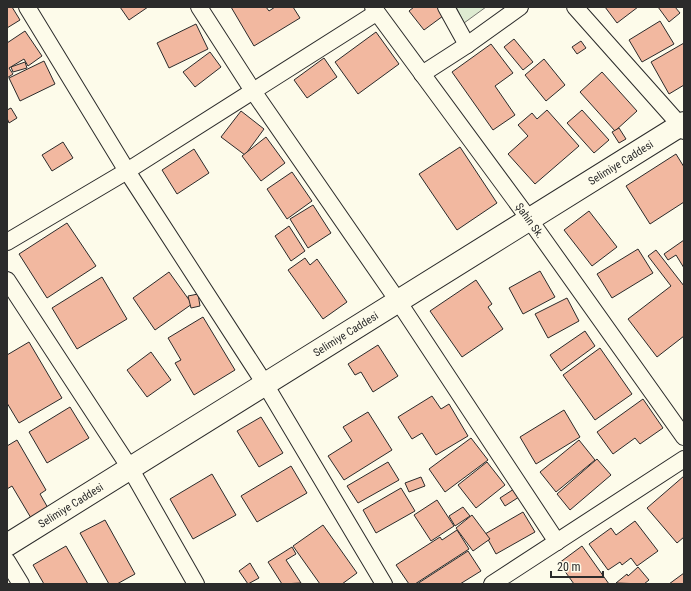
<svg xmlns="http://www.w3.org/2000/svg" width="691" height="591" font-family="'Roboto Condensed',sans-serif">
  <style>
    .green { fill: #deebd1; stroke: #74746e }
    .building { fill: #f2b8a0; stroke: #2b2b2b }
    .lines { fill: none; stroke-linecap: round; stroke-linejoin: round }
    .street-casing { stroke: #2b2b2b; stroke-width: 18 }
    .secondary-casing { stroke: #2b2b2b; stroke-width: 24 }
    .street { stroke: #fdfbea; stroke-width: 16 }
    .secondary { stroke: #fdfbea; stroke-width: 22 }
    .labels { text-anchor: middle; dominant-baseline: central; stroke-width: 3; stroke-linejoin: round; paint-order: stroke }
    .street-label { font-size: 11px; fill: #2b2b2b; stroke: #fdfbea }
  </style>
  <rect width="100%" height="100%" fill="#fdfbea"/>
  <!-- green -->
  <path class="green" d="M456,7H486L464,23Z"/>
  <!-- building -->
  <g class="building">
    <path d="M7,7H12L20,20L7,28Z"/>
    <path d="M120,7H148L129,20Z"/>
    <path d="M231,7H266L269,11L275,7H293L300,18L254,46Z"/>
    <path d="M414,7H437L443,16L424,30L409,11Z"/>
    <path d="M605,7H638L617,23Z"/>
    <path d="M658,7H675L680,13L669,22Z"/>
    <path d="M660,21L674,44L642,62L629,40Z"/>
    <path d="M196,24L208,49L169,68L157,43Z"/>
    <path d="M25,31L42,56L28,66L24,59L9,68L13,74L7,78V43Z"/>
    <path d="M376,32L399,64L358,94L335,62Z"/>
    <path d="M514,39L533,62L523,70L504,47Z"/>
    <path d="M581,41L586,48L577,54L572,47Z"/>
    <path d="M684,43V85L669,94L651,62Z"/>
    <path d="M491,44L513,73L495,86L515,115L493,130L452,72Z"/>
    <path d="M210,52L221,67L195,87L183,72Z"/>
    <path d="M324,58L337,77L307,98L294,80Z"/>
    <path d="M544,59L565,85L546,101L525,75Z"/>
    <path d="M44,61L55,84L20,101L9,78Z"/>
    <path d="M25,62L27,68L13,72L11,67Z"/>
    <path d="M602,72L637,111L615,131L580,92Z"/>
    <path d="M11,108L17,118L9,123L7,118V110Z"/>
    <path d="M547,110L579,146L535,184L508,154L528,136L518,125L532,113L537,119Z"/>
    <path d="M582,110L609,140L594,153L567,123Z"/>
    <path d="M241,111L264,129L245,155L221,137Z"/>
    <path d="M619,128L626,139L619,143L612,132Z"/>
    <path d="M266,137L285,163L261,181L242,156Z"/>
    <path d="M63,142L73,158L52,171L42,155Z"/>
    <path d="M460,147L497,203L457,230L419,174Z"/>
    <path d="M194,149L209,173L177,194L162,170Z"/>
    <path d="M676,154L684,167V202L650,224L626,186Z"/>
    <path d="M292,172L312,201L287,219L267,189Z"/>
    <path d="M313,205L331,233L308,248L290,219Z"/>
    <path d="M589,211L617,247L592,266L564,230Z"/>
    <path d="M67,223L96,266L47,298L19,254Z"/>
    <path d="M289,226L305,251L291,261L275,236Z"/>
    <path d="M684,240V268L676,255L668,260L664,254Z"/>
    <path d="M638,249L653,273L612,298L597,274Z"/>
    <path d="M656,250L684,286V336L657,357L628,319L671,286L648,256Z"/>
    <path d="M305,258L310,265L317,259L347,302L323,319L288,270Z"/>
    <path d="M540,271L555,297L523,314L509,288Z"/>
    <path d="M169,272L192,304L155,330L133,298Z"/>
    <path d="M102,277L127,319L77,349L52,308Z"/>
    <path d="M476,280L492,304L488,307L503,329L462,357L430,311Z"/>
    <path d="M198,294L200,306L191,308L188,296Z"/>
    <path d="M567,298L579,321L548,338L535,314Z"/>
    <path d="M203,317L235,370L194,395L175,363L181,360L168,338Z"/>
    <path d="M585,331L595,346L561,371L550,355Z"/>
    <path d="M29,342L62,398L19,423L7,403V355Z"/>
    <path d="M378,345L398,376L373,392L361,372L355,375L348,364Z"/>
    <path d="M600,348L632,394L595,420L563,375Z"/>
    <path d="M151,352L171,380L147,397L127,370Z"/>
    <path d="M432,396L441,409L449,404L468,436L436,455L422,433L412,439L398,417Z"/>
    <path d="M643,399L663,428L640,444L635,438L613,454L597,432Z"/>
    <path d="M70,407L89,438L47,463L29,432Z"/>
    <path d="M564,410L580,437L536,464L520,437Z"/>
    <path d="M368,412L392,450L344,480L328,456L352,441L343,427Z"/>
    <path d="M261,417L283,453L259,467L237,431Z"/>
    <path d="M471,438L488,460L445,492L429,469Z"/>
    <path d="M17,440L46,490L40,494L48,508L31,518L12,486L7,489V446Z"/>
    <path d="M579,440L595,460L556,492L540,472Z"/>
    <path d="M597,459L611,475L570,510L557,494Z"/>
    <path d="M388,462L399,480L358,503L347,486Z"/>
    <path d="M487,462L505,485L476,508L458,485Z"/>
    <path d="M291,466L307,493L257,522L241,496Z"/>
    <path d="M212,474L236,515L193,539L170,499Z"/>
    <path d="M684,476V537L677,543L647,508Z"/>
    <path d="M421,477L425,486L409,492L405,483Z"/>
    <path d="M401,488L415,511L376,533L363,510Z"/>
    <path d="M514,489L519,497L505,506L500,498Z"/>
    <path d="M437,500L454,526L431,541L414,515Z"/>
    <path d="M463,507L470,516L455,526L449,516Z"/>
    <path d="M523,512L535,532L496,554L485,534Z"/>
    <path d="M472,515L490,539L473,551L456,528Z"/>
    <path d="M105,520L135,574L117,584H109L80,533Z"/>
    <path d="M635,521L658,551L637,566L631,558L622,565L620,562L608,570L589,544L611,528L616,535Z"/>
    <path d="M323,525L357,573L342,584H320L293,546Z"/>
    <path d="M457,530L469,549L415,584H409L396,565L440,537L442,540Z"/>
    <path d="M66,546L88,584H44L33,565Z"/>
    <path d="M582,546L609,584H574L559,563Z"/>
    <path d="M292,547L296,554L286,560L301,583L282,584L268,562Z"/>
    <path d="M468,551L481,571L460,584H417Z"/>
    <path d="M250,563L259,578L248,584L239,571Z"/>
    <path d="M638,567L649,580L644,584L616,583L627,574L628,576Z"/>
    <path d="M684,573V584H669Z"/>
  </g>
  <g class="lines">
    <defs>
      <g id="street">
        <path d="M27,7L127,171L265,384L384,584"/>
        <path d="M199,7L253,91L398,301L557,542"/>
        <path id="s1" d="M373,7L529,219L684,437"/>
        <path d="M446,7L467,45"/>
        <path d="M575,7L680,125L684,131"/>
        <path d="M422,74L467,45L520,7"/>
        <path d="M7,242L127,171L376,13"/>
        <path d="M7,280L130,468L196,584"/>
        <path d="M7,561L21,584"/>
        <path d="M492,584L684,459"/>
      </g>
      <g id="secondary">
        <path id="s2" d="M7,545L684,123"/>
      </g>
    </defs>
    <!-- street casing -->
    <use href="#street" class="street-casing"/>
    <!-- secondary casing -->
    <use href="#secondary" class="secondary-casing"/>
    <!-- street -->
    <use href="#street" class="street"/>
    <!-- secondary -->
    <use href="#secondary" class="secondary"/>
  </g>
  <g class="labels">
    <!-- street labels -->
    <g class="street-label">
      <text stroke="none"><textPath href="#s2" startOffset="723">Selimiye Caddesi</textPath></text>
      <text stroke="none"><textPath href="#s1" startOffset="265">Şahin Sk.</textPath></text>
      <text stroke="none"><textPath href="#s2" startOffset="399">Selimiye Caddesi</textPath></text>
      <text stroke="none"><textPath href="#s2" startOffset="75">Selimiye Caddesi</textPath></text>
    </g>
  </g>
  <!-- border -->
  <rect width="691" height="591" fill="none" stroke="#2b2b2b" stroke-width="16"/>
  <!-- scale -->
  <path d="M551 571v6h52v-6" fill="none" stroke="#2b2b2b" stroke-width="2"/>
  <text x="557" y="571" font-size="12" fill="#2b2b2b" stroke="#fdfbea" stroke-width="3" paint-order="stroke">20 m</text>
</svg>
